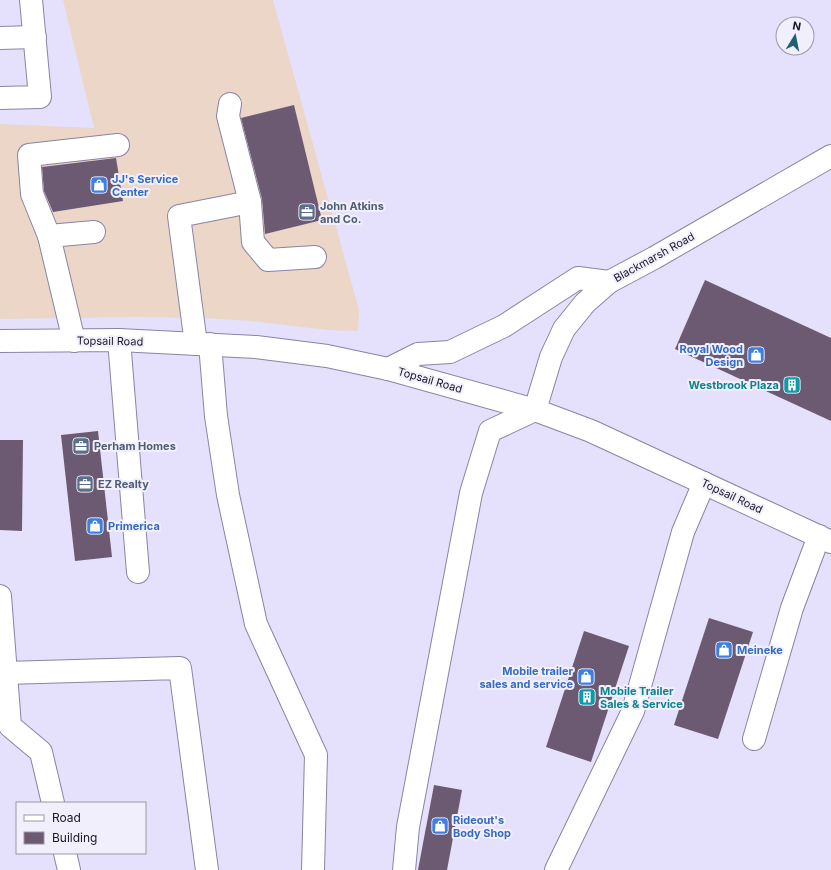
<svg xmlns="http://www.w3.org/2000/svg" width="831" height="870" font-family="Inter,sans-serif">
  <style>
    .commercial { fill: #ebd6c8 }
    .building { fill: #6c5972 }
    .lines { fill: none; stroke-linecap: round; stroke-linejoin: round }
    .minor-casing { stroke: #8a84a3; stroke-width: 24 }
    .major-casing { stroke: #8a84a3; stroke-width: 24 }
    .minor { stroke: #fff; stroke-width: 22 }
    .major { stroke: #fff; stroke-width: 22 }
    .labels { text-anchor: middle; dominant-baseline: central; stroke-width: 4; stroke-linejoin: round; paint-order: stroke }
    .shop-label { font-size: 11px; font-weight: bold; fill: #366cbe; stroke: #f2effd; text-anchor: start }
    .service-label { font-size: 11px; font-weight: bold; fill: #4e5e75; stroke: #f2effd; text-anchor: start }
    .street-label { font-size: 11px; fill: #191622; stroke: #f2effd }
    .culture-label { font-size: 11px; font-weight: bold; fill: #0d838f; stroke: #f2effd; text-anchor: end }
  </style>
  <rect width="100%" height="100%" fill="#e5e0fb"/>
  <!-- commercial -->
  <path class="commercial" d="M63,0H273L359,310L358,331L328,330L251,321L203,318L136,317L0,319V124L94,128Z"/>
  <!-- building -->
  <g class="building">
    <path d="M294,105L322,220L265,234L262,199L241,118Z"/>
    <path d="M116,158L123,201L53,212L44,191L42,167Z"/>
    <path d="M705,280L831,338V421L675,349Z"/>
    <path d="M98,431L112,557L75,561L61,435Z"/>
    <path d="M0,440H23L22,531L0,530Z"/>
    <path d="M709,618L753,632L718,739L674,725Z"/>
    <path d="M584,631L629,646L591,762L546,747Z"/>
    <path d="M434,785L462,790L447,870H418Z"/>
  </g>
  <g class="lines">
    <defs>
      <g id="minor">
        <path d="M0,38L35,37"/>
        <path d="M0,98L40,97L31,0"/>
        <path d="M250,202L253,242L268,260L315,257"/>
        <path d="M49,236L32,194L29,155L118,145"/>
        <path d="M119,340L138,572"/>
        <path d="M74,341L49,236L94,232"/>
        <path d="M196,344L179,216L250,202L228,116L230,104"/>
        <path d="M210,344L216,416L228,495L256,624L316,755L313,870"/>
        <path d="M0,596L10,726L41,752L53,803"/>
        <path d="M5,673L180,668L207,870"/>
        <path d="M754,739L792,608L819,536"/>
        <path d="M65,853L69,870"/>
        <path d="M404,870L408,827L471,493L490,431L535,410"/>
        <path d="M556,870L633,711L683,532L704,483"/>
      </g>
      <g id="major">
        <path d="M0,341L119,340L256,347L327,356L388,369L535,410L591,431L831,542"/>
        <path d="M388,369L418,354L450,352L504,326L578,278L609,282"/>
        <path d="M535,410L551,357L564,329L585,303L609,282L654,258L831,156"/>
      </g>
    </defs>
    <!-- minor casing -->
    <use href="#minor" class="minor-casing"/>
    <!-- major casing -->
    <use href="#major" class="major-casing"/>
    <!-- minor -->
    <use href="#minor" class="minor"/>
    <!-- major -->
    <use href="#major" class="major"/>
  </g>
  <!-- icons -->
  <defs>
    <symbol id="shop-square" viewBox="-11 -11 22 22"><rect x="-9" y="-9" width="18" height="18" rx="4" fill="#3f7fe0" stroke="#f2effd"/><path d="M-5-2.5h2.3a2.7 3.5 0 0 1 5.4 0H5L5.5 6h-11ZM-1.5-2.5h3a1.5 2.3 0 0 0-3 0Z" fill="#fff"/></symbol>
    <symbol id="office-square" viewBox="-11 -11 22 22"><rect x="-9" y="-9" width="18" height="18" rx="4" fill="#5c6f8a" stroke="#f2effd"/><path d="M-6-3h4V-5.5h4V-3h4V5H-6ZM-1-4.5V-3h2v-1.5ZM-6 0V1H6V0Z" fill="#fff"/></symbol>
    <symbol id="building-square" viewBox="-11 -11 22 22"><rect x="-9" y="-9" width="18" height="18" rx="4" fill="#0f9aa8" stroke="#f2effd"/><path d="M-4-6H4V6H1V3H-1V6H-4ZM-2.5-4.3h1.7v1.8h-1.7ZM.8-4.3h1.7v1.8H.8ZM-2.5-1h1.7V.8h-1.7ZM.8-1h1.7V.8H.8Z" fill="#fff"/></symbol>
  </defs>
  <g fill-rule="evenodd">
    <use href="#shop-square" x="89" y="175" width="20" height="20"/>
    <use href="#office-square" x="297" y="202" width="20" height="20"/>
    <use href="#shop-square" x="746" y="345" width="20" height="20"/>
    <use href="#building-square" x="782" y="375" width="20" height="20"/>
    <use href="#office-square" x="71" y="436" width="20" height="20"/>
    <use href="#office-square" x="75" y="474" width="20" height="20"/>
    <use href="#shop-square" x="85" y="516" width="20" height="20"/>
    <use href="#shop-square" x="714" y="640" width="20" height="20"/>
    <use href="#shop-square" x="576" y="667" width="20" height="20"/>
    <use href="#building-square" x="577" y="687" width="20" height="20"/>
    <use href="#shop-square" x="430" y="816" width="20" height="20"/>
  </g>
  <g class="labels">
    <!-- shop labels -->
    <g class="shop-label">
      <text x="112" y="179">JJ's Service<tspan x="112" dy="13">Center</tspan></text>
      <text x="743" y="349" text-anchor="end">Royal Wood<tspan x="743" dy="13">Design</tspan></text>
      <text x="108" y="526">Primerica</text>
      <text x="737" y="650">Meineke</text>
      <text x="573" y="671" text-anchor="end">Mobile trailer<tspan x="573" dy="13">sales and service</tspan></text>
      <text x="453" y="820">Rideout's<tspan x="453" dy="13">Body Shop</tspan></text>
    </g>
    <!-- service labels -->
    <g class="service-label">
      <text x="320" y="206">John Atkins<tspan x="320" dy="13">and Co.</tspan></text>
      <text x="94" y="446">Perham Homes</text>
      <text x="98" y="484">EZ Realty</text>
    </g>
    <!-- street labels -->
    <g class="street-label">
      <text transform="translate(654 257) rotate(-29)">Blackmarsh Road</text>
      <text transform="translate(110 341) rotate(1)">Topsail Road</text>
      <text transform="translate(430 380) rotate(16)">Topsail Road</text>
      <text transform="translate(732 496) rotate(25)">Topsail Road</text>
    </g>
    <!-- culture labels -->
    <g class="culture-label">
      <text x="779" y="385">Westbrook Plaza</text>
      <text x="600" y="691" text-anchor="start">Mobile Trailer<tspan x="600" dy="13">Sales &amp; Service</tspan></text>
    </g>
  </g>
  <!-- legend -->
  <rect x="16" y="802" width="130" height="52" fill="#f2effd" stroke="#9b98a5"/>
  <rect x="24" y="815" width="20" height="6" fill="#ffffff" stroke="#9b98a5"/>
  <text x="52" y="822" font-size="12" fill="#191622">Road</text>
  <rect x="24" y="832" width="20" height="12" fill="#6c5972" stroke="#9b98a5"/>
  <text x="52" y="842" font-size="12" fill="#191622">Building</text>
  <!-- north arrow -->
  <g transform="translate(795 36) rotate(10)"><circle r="19" fill="#f2effd" stroke="#9b98a5"/>
  <path d="M0-3L7 15L0 10L-7 15Z" fill="#206075"/>
  <text y="-6" font-size="11" font-weight="bold" text-anchor="middle" fill="#191622">N</text>
  </g>
</svg>
